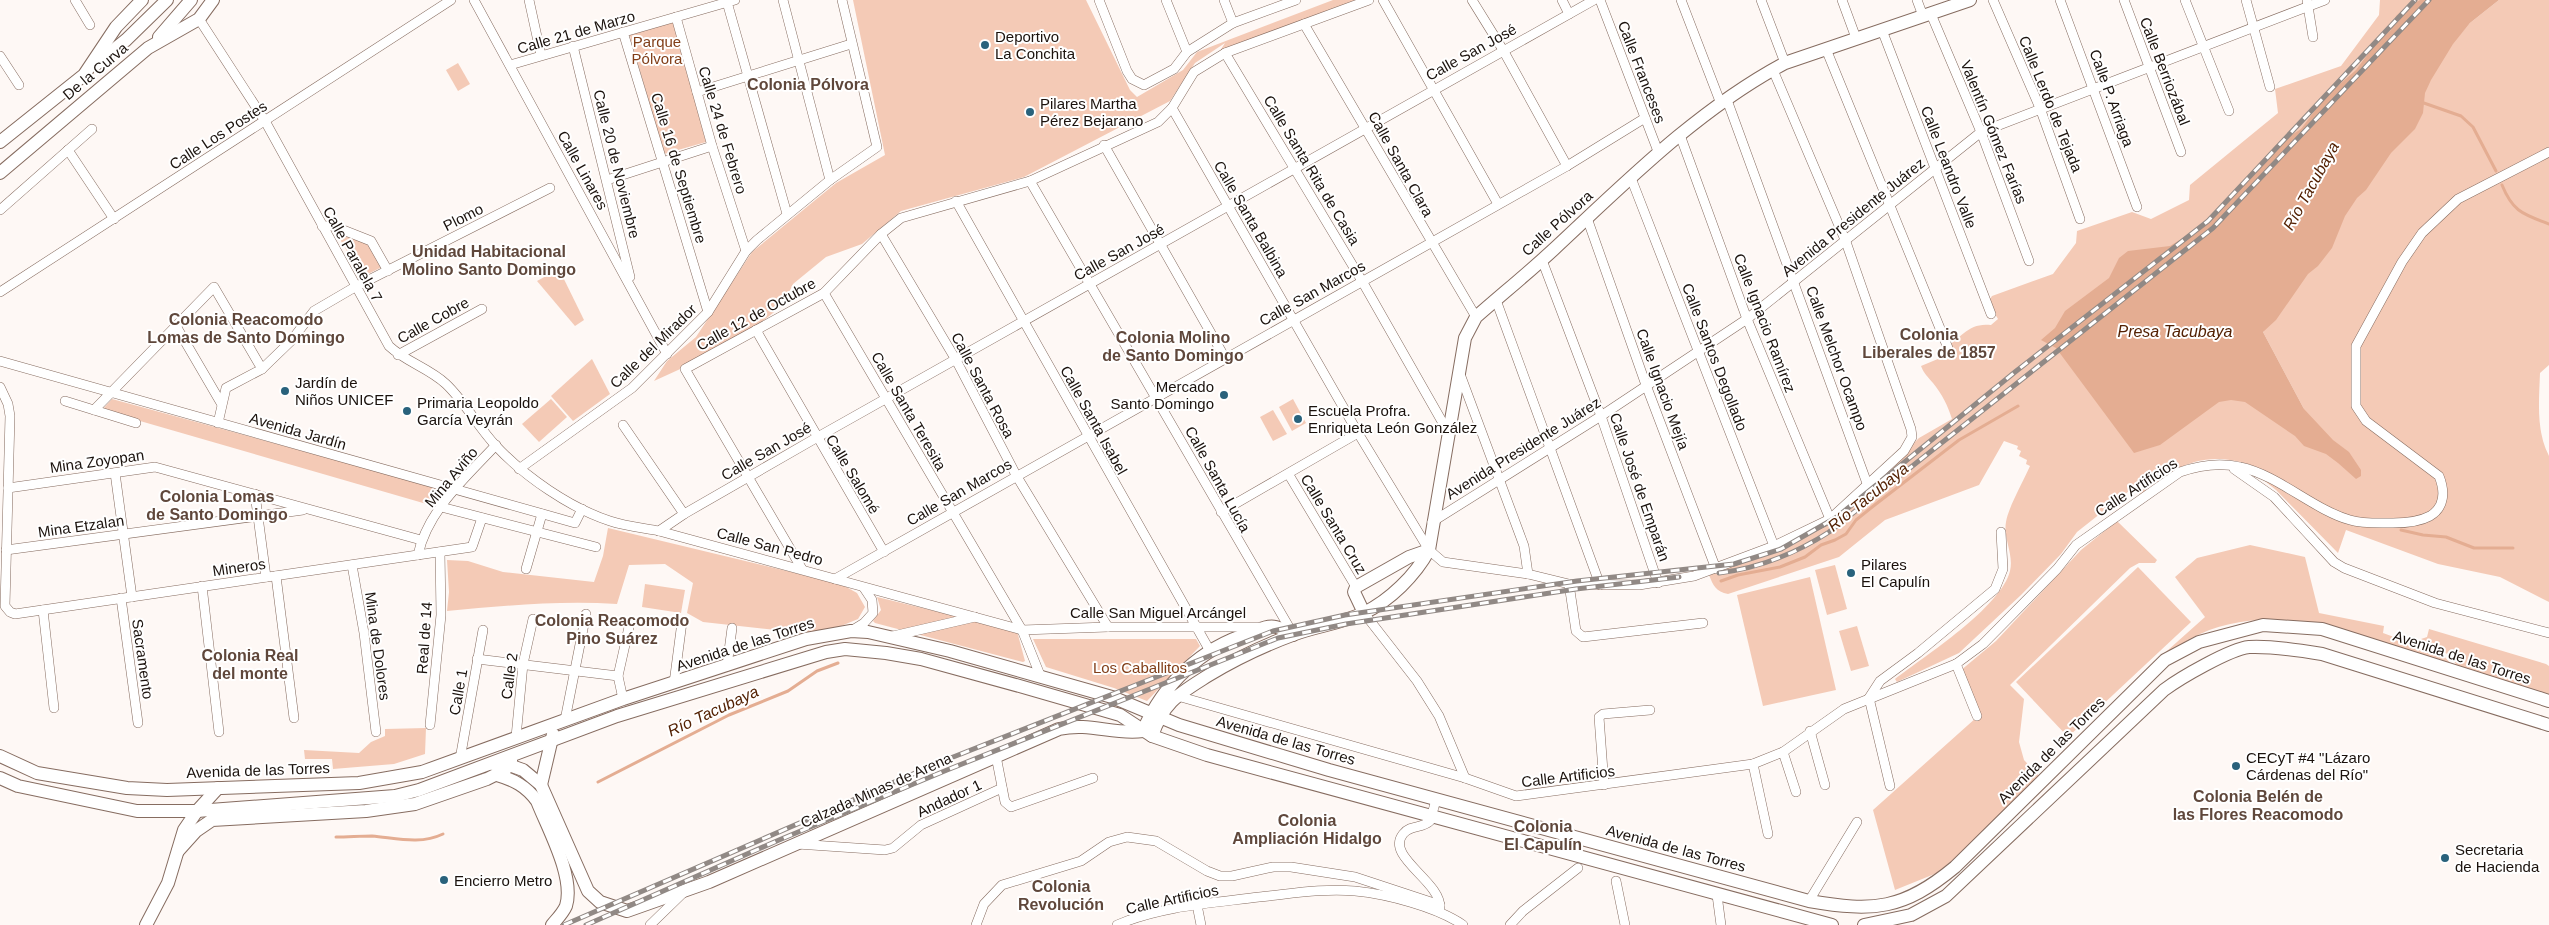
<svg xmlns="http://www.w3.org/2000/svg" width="2549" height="925" font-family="Helvetica,sans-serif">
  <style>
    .green { fill: #f4cab6; fill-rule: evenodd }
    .water { fill: #e4ad92 }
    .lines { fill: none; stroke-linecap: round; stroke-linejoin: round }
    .stream { stroke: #e4ad92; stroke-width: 3 }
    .street-casing { stroke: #866c60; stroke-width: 10 }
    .secondary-casing { stroke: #866c60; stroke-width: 14 }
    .street { stroke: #fff; stroke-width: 9 }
    .secondary { stroke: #fff; stroke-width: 12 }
    .rail-casing { stroke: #918985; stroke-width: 5 }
    .rail { stroke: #fff; stroke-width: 3; stroke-dasharray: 9; stroke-linecap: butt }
    .poi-dot { fill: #29627c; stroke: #fff; stroke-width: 2 }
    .labels { text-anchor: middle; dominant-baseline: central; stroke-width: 4; stroke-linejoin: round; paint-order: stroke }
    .street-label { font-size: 15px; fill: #1b120d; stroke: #fff }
    .poi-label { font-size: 15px; fill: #1b120d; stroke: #fff; text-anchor: start }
    .park-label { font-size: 15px; fill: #813e18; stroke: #fff }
    .neighbourhood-label { font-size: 16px; font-weight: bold; fill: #5f473b; stroke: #fff }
    .water-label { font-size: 16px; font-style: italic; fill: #532103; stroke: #fff }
  </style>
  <rect width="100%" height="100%" fill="#fef8f5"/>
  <!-- green -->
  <g class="green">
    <path d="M853,0H1086L1130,90L1137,97L1183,70L1197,52L1333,0H1359L1218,54L1225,43L1195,63L1170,101L1024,177L901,211L862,244L826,257L793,284L783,305L758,325L689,365L654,381L667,361L696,337L752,252L836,183L885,155Z"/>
    <path d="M2380,0H2481L2458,37L2470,23L2499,0H2549V365L2540,373C2539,402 2536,431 2549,456V602L2500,577L2438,564L2346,530L2338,553L2276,490L2256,474L2251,465C2201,450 2179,465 2140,495L2134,487L2077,532L2061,554L2021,595L1959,653L1897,682L1895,679C1925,656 2001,607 2010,571C2014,554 2003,538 2006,522C2008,508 2024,480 2030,466L2026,464L2027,460L2019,456L2021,451L2017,449L2018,446L2004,441L1979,485L1885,520L1839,557L1728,594C1716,592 1713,585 1709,575L1832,522L1919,438L1952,419C1948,406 1942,394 1933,383C1928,377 1924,374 1921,366L1945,356V348C1961,338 1969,322 1991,325L1998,319L1988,302L1992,296L2053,274L2076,243L2077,231L2132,212L2151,219L2189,200L2190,185L2278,113L2275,89L2341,66L2379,15ZM2443,27L2263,332L2304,409L2249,356Z"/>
    <path d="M673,20L706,142L664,154L629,33Z"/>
    <path d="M458,63L470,84L458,91L446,70Z"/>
    <path d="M334,229L369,243L382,267L362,277Z"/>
    <path d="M559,269L584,320L575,326L537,281Z"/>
    <path d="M592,359L610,394L573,421L551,396Z"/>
    <path d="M112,399L442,489L430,505L102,410Z"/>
    <path d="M551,399L567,417L539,442L522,424Z"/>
    <path d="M1293,399L1306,423L1292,431L1279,407Z"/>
    <path d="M1273,410L1287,434L1273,441L1260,417Z"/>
    <path d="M2117,521L2157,560L2155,563H2139L2130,568L2010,685L2024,699L2019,742L2024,760L2040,777L1958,856L1937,873L1895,890L1873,810L1977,717L1960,671L1996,641L2081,550Z"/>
    <path d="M608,528L841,584L857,593L865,607L858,619L829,631L804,633L703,622L687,613L693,583L665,564L629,565L617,604C560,600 503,606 447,611L449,592L447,560L468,561L503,572L594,582L603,556Z"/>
    <path d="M2250,545L2305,557L2319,613L2384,626L2383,633L2443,655L2451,664C2369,639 2273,594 2190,639C2176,647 2164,659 2152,670L2149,667L2205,617L2175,577L2197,558Z"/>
    <path d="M1835,565L1847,609L1827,615L1815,570Z"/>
    <path d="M2138,567L2191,622L2068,737L2016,682Z"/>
    <path d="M1810,577L1836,690L1763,706L1737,595Z"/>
    <path d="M645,584L685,590L681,613L642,607Z"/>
    <path d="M877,597L1017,631L1025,661L1023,662L875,623L873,621L881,610Z"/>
    <path d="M1857,626L1869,666L1851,671L1839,631Z"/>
    <path d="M2429,629L2546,664L2549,666V695L2454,666L2456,664L2446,653L2418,640L2427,637Z"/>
    <path d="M1033,639H1196L1200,646L1147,701L1114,688L1046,667Z"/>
    <path d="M426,728L425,754L394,764L333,769L332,759H305L304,750L359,753L371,742L385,736V729Z"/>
  </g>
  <!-- water -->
  <path class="water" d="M2420,0H2499L2470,23L2453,44L2431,80L2425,93L2423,113L2415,129L2391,153L2366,190L2357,198L2345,216L2332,248L2318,266L2308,274L2276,320L2263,332L2304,409L2333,440L2349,452L2361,470V476L2356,479L2338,463L2326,454L2304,446L2295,436L2245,402L2231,400L2219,402L2160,445L2134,453L2056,348L2041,340L2055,328L2065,311L2109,278L2119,258L2128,251L2170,246L2207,223L2232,199L2244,180L2276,145L2301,129L2325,97L2356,70L2376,43L2391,30L2396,16L2405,8Z"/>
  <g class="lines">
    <!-- stream -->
    <g class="stream">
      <path d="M2421,102L2461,116L2473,127L2496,171"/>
      <path d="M2502,185C2513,212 2523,214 2549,224"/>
      <path d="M2401,530L2423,535L2446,537L2474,548H2513"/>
      <path d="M1721,581L1738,575L1780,567L1805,557L1821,545L1835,540L1846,534L1856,520L1876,504L1959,440L2018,406"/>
      <path d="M598,782L729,715L788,691L817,671L838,663"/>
      <path d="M336,837C348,837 360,836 372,836C396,838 420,845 443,834"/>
    </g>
    <defs>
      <g id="street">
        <path d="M75,0L90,25"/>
        <path d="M474,0L667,354"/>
        <path d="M529,0L541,55"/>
        <path d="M783,0L830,180"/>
        <path d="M1099,0L1127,71L1132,79L1144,85L1174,69L1187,52L1233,23L1296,0"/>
        <path d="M1166,0L1187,52"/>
        <path d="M1224,0L1233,23"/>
        <path d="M1383,0L1498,204"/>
        <path d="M1472,0L1503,50L1567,166"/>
        <path d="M1562,0L1569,14"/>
        <path d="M1600,0L1659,154"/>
        <path d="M1681,0L1721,104"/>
        <path d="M1761,0L1785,63"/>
        <path d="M1842,0L1856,38"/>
        <path d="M1917,0L1923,16"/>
        <path d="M1993,0L2040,108L2080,219"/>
        <path d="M2060,0L2137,207"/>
        <path d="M2124,0L2181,152"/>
        <path d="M2185,0L2229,111"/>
        <path d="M2246,0L2270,87"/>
        <path d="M2307,0L2313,37"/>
        <path d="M727,2L787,214"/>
        <path d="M1931,14L1981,132L2029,261"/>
        <path d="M676,17L712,146L746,251"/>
        <path d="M199,19L265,121L389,346C406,362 429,368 446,384C465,402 478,427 496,446C524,476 570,508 610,521C625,526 643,528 659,531L1022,630L1108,627H1258"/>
        <path d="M1304,24L1476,317"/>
        <path d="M1882,30L1991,314"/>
        <path d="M623,32L708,312"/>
        <path d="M573,46L630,277"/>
        <path d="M1826,49L1948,348"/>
        <path d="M1225,53L1362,281L1448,432"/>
        <path d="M0,56L19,85"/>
        <path d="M510,65L735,0"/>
        <path d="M697,92L851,44"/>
        <path d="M1727,100L1868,486"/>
        <path d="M1172,108L1358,433L1429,550L1443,562L1528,574L1569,584L1639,585L1694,576L1774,546L1830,519L1904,451L1912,437L1911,429L1846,242L1773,70"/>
        <path d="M1680,135L1747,319L1830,519"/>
        <path d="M1104,145L1225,358"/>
        <path d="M68,150L114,219"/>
        <path d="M1631,178L1774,546"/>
        <path d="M607,180L712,146"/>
        <path d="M1030,181L1293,634"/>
        <path d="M956,201L1210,651"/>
        <path d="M0,210L92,129"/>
        <path d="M1587,218L1646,385L1716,569"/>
        <path d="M322,226H333L371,241L388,271"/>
        <path d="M881,234L956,360L1016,475L1108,627"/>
        <path d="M1542,260L1601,416L1658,583"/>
        <path d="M0,292L451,0"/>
        <path d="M824,293L1022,630L1040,675"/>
        <path d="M1496,300L1600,585"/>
        <path d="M176,326L221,403"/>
        <path d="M756,330L884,552"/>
        <path d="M398,355L482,309"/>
        <path d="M0,361L575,523L582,509"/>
        <path d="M1460,374L1524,546L1528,574"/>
        <path d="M0,387L8,404L10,416L5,606L10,612L15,614L472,547L482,518"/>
        <path d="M65,401L136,423"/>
        <path d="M94,410L214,287L262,369"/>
        <path d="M218,423L226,388L262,369L291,341L314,311L355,287L550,188"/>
        <path d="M623,425L684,514"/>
        <path d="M519,469L632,388L708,312L746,251L757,240L830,180L877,147L842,0"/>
        <path d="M2234,469L2274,497L2334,562L2344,568L2435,603L2549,633"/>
        <path d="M115,473L132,597"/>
        <path d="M1289,475L1356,587"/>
        <path d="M8,488L155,467L421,540"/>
        <path d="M255,494L266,577"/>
        <path d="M441,507L596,547"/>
        <path d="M1221,512L1358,433"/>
        <path d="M1432,522L1601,416L1747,319L1981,132L2325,0"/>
        <path d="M659,531L684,514L816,438L1594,0"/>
        <path d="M6,550L303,510"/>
        <path d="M418,555C427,511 466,477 496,445"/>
        <path d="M352,565L364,633L376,732"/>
        <path d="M526,569L542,514"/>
        <path d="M802,569L685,369L824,293L881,234L901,218L1030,181L1158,122L1172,108L1194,72L1225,53L1369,0"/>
        <path d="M276,576L294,718"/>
        <path d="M835,579L1567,166L1645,118"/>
        <path d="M1569,584L1576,631L1583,637L1703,623"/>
        <path d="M202,586L219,732"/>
        <path d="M121,598L138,723"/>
        <path d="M43,610L54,708"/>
        <path d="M1364,613L1417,681L1439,716L1465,778"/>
        <path d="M851,631L864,623L873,613L872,600L864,588"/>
        <path d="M893,636L975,617"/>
        <path d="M477,659L618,676"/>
        <path d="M1956,664L1977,716"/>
        <path d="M727,666L732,628"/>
        <path d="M674,683L682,622"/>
        <path d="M1174,695L1465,778L1516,796L1753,764L1783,752L1844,709L1956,664L1983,644L2057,569L2076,545L2180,472C2200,465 2219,462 2240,467C2278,475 2314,510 2350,520C2363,524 2379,523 2393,523C2404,523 2419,522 2430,516C2445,507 2445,491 2439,476L2366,421L2356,406V346L2402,262L2422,233L2458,199L2549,152"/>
        <path d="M623,699L618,676L629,627"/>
        <path d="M565,720L586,614"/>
        <path d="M430,725L441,615L440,552"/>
        <path d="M1810,731L1825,785"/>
        <path d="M516,737L523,664L533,619"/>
        <path d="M1783,752L1796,792"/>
        <path d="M996,756L1005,802L1011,807L1093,778"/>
        <path d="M460,759L483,630"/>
        <path d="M1753,764L1768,834"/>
        <path d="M1604,785L1599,717L1603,714L1650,710"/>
        <path d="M1890,786L1869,698L1880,681L1918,653L1995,589L2003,569L2001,532"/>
        <path d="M1436,800L1430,821C1422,829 1411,824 1403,834C1385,857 1441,881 1440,908"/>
        <path d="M797,844L885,850L893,848L921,825L1002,788"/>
        <path d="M1616,881L1625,925"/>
        <path d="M1717,895L1721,925"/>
        <path d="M1809,901L1857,822"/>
        <path d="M1197,905L1201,925"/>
        <path d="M650,925L683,893"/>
        <path d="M976,925L984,904L1002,885L1081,861L1109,842L1127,837L1156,841L1207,871L1220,876H1232L1273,867H1291L1355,877L1440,905"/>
        <path d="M1117,925C1161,906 1212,903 1259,897C1290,894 1323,888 1355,891C1387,894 1437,907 1463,925"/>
        <path d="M1510,925L1523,911L1578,868"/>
      </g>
      <g id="secondary">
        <path d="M159,37L191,0"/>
        <path d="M95,65L126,40L167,0"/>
        <path d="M0,142L84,75L116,27L142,0"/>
        <path d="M0,173L148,48L199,19L213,0"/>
        <path d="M1364,613L1354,592L1356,587L1409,557L1429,550"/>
        <path d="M1143,731C1163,684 1201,648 1250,633C1258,630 1267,625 1276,627C1281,628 1288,632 1293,635"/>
        <path d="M1152,736C1164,701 1179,694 1209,675C1237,658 1265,645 1295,634C1317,626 1342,623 1364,613C1390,600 1415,576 1429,550L1465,338L1476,317C1501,295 1528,273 1553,250C1625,183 1697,110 1785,63L1970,0"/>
        <path d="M0,756L37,773L127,788L167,790L359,783L422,772L623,699L806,639L851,631L868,632L950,651L1112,697L1179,725L1329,770L1809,901C1874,912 1903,910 1955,867L2165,660L2199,642L2263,625L2322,629L2549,701"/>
        <path d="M493,764L509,765L523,770L541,785L588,891L600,902L627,911L709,882L1059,729C1090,722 1113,735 1143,731"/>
        <path d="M497,775C514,780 526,786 537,801C548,829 575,877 566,906C563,913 557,919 552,925"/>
        <path d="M0,778L18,786L137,811H197L395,796L419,790L617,716L826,652L845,649L886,653L921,659L1023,687L1120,715L1152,736L1207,755L1832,925"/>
        <path d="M541,785L553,734"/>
        <path d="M178,851L196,831L212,820L366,811L415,804L487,779L505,770L511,761"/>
        <path d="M146,925L168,883L184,830L197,811L218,788"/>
        <path d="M1864,925L1911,915L1946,896L2164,690C2180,678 2230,649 2249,647C2273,646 2298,650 2322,654L2549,725"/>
      </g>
    </defs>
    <!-- street casing -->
    <use href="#street" class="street-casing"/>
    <!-- secondary casing -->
    <use href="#secondary" class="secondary-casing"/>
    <!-- street -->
    <use href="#street" class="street"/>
    <!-- secondary -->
    <use href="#secondary" class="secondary"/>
    <defs>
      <g id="rail">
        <path d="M1719,573C1759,568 1795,554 1829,532L2213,228L2429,0"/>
        <path d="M564,925L943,761L1273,631L1345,615L1577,581L1734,564L1781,549L1837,517L2015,372L2208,221L2415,0"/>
        <path d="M586,925L779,840L947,770L1278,638L1346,624L1576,589L1679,577"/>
      </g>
    </defs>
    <!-- rail casing -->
    <use href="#rail" class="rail-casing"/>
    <!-- rail -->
    <use href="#rail" class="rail"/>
  </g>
  <!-- markers -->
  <g class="poi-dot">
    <circle cx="985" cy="45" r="5"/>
    <circle cx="1030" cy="112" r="5"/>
    <circle cx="285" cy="391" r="5"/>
    <circle cx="1224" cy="395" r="5"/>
    <circle cx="407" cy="411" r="5"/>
    <circle cx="1298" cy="419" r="5"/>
    <circle cx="1851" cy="573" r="5"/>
    <circle cx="2236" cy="766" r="5"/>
    <circle cx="2445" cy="858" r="5"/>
    <circle cx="444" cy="880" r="5"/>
  </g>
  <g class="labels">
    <!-- street labels -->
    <g class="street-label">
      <text transform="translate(576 32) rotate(-16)">Calle 21 de Marzo</text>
      <text transform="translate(1471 52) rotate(-29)">Calle San José</text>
      <text transform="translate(95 71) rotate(-40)">De la Curva</text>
      <text transform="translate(2165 71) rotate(69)">Calle Berriozábal</text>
      <text transform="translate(1642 72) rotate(69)">Calle Franceses</text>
      <text transform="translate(2112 98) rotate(70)">Calle P. Arriaga</text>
      <text transform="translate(2051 104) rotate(68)">Calle Lerdo de Tejada</text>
      <text transform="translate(723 130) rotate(73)">Calle 24 de Febrero</text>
      <text transform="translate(1994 132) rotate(68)">Valentín Gómez Farías</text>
      <text transform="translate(218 135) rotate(-33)">Calle Los Postes</text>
      <text transform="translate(617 164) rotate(76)">Calle 20 de Noviembre</text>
      <text transform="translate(1401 164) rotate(61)">Calle Santa Clara</text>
      <text transform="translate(1949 167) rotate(69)">Calle Leandro Valle</text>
      <text transform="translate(679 168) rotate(73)">Calle 16 de Septiembre</text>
      <text transform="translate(583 170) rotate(61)">Calle Linares</text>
      <text transform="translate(1312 170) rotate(59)">Calle Santa Rita de Casia</text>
      <text transform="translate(463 217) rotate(-27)">Plomo</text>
      <text transform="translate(1853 217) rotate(-39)">Avenida Presidente Juárez</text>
      <text transform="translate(1251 219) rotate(60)">Calle Santa Balbina</text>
      <text transform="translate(1557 223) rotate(-42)">Calle Pólvora</text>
      <text transform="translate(1119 252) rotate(-29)">Calle San José</text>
      <text transform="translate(353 254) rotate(61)">Calle Paralela 7</text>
      <text transform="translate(1312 293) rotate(-29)">Calle San Marcos</text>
      <text transform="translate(756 314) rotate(-29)">Calle 12 de Octubre</text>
      <text transform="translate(433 320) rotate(-29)">Calle Cobre</text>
      <text transform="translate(1765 323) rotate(69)">Calle Ignacio Ramírez</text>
      <text transform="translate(653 346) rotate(-44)">Calle del Mirador</text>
      <text transform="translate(1715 357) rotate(69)">Calle Santos Degollado</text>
      <text transform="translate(1837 358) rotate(70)">Calle Melchor Ocampo</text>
      <text transform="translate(983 385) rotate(62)">Calle Santa Rosa</text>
      <text transform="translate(1663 389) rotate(70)">Calle Ignacio Mejía</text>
      <text transform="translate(909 411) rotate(60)">Calle Santa Teresita</text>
      <text transform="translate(1094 420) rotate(61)">Calle Santa Isabel</text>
      <text transform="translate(298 431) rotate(16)">Avenida Jardín</text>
      <text transform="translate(1523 448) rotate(-32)">Avenida Presidente Juárez</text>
      <text transform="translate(766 451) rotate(-30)">Calle San José</text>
      <text transform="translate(97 461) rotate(-8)">Mina Zoyopan</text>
      <text transform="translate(853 474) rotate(59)">Calle Salomé</text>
      <text transform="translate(451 477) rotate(-50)">Mina Aviño</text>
      <text transform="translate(1218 479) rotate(61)">Calle Santa Lucía</text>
      <text transform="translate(1640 487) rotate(71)">Calle José de Emparán</text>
      <text transform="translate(2136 487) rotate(-33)">Calle Artificios</text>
      <text transform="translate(959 492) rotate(-30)">Calle San Marcos</text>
      <text transform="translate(1334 524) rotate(59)">Calle Santa Cruz</text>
      <text transform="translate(81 526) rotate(-8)">Mina Etzalan</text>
      <text transform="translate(770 546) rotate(15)">Calle San Pedro</text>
      <text transform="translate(239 567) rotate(-8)">Mineros</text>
      <text x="1158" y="612">Calle San Miguel Arcángel</text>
      <text transform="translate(424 638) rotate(-86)">Real de 14</text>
      <text transform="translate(745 644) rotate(-18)">Avenida de las Torres</text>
      <text transform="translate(378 646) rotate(82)">Mina de Dolores</text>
      <text transform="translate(2462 657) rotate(18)">Avenida de las Torres</text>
      <text transform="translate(143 659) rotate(82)">Sacramento</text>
      <text transform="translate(509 676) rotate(-82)">Calle 2</text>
      <text transform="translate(458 692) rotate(-80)">Calle 1</text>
      <text transform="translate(1286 740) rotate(16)">Avenida de las Torres</text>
      <text transform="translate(2051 750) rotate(-45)">Avenida de las Torres</text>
      <text transform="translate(258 770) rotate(-2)">Avenida de las Torres</text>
      <text transform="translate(1568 776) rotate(-7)">Calle Artificios</text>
      <text transform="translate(876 790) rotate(-24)">Calzada Minas de Arena</text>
      <text transform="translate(949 798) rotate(-25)">Andador 1</text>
      <text transform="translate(1676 848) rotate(15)">Avenida de las Torres</text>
      <text transform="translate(1172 899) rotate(-12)">Calle Artificios</text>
    </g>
    <!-- poi labels -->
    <g class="poi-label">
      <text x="995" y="36">Deportivo<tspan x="995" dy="17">La Conchita</tspan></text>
      <text x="1040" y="103">Pilares Martha<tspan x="1040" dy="17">Pérez Bejarano</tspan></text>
      <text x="295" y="382">Jardín de<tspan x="295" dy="17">Niños UNICEF</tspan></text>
      <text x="1214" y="386" text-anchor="end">Mercado<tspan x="1214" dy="17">Santo Domingo</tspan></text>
      <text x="417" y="402">Primaria Leopoldo<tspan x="417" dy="17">García Veyrán</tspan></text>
      <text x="1308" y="410">Escuela Profra.<tspan x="1308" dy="17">Enriqueta León González</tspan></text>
      <text x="1861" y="564">Pilares<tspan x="1861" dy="17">El Capulín</tspan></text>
      <text x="2246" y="757">CECyT #4 "Lázaro<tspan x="2246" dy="17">Cárdenas del Río"</tspan></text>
      <text x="2455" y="849">Secretaria<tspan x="2455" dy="17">de Hacienda</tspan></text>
      <text x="454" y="880">Encierro Metro</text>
    </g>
    <!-- park labels -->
    <g class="park-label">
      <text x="657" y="41">Parque<tspan x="657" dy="17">Pólvora</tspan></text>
      <text x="1140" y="667">Los Caballitos</text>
    </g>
    <!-- neighbourhood labels -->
    <g class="neighbourhood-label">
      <text x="808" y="84">Colonia Pólvora</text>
      <text x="489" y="251">Unidad Habitacional<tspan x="489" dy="18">Molino Santo Domingo</tspan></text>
      <text x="246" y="319">Colonia Reacomodo<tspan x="246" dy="18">Lomas de Santo Domingo</tspan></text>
      <text x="1929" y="334">Colonia<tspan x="1929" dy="18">Liberales de 1857</tspan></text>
      <text x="1173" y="337">Colonia Molino<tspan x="1173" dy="18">de Santo Domingo</tspan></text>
      <text x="217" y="496">Colonia Lomas<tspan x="217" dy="18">de Santo Domingo</tspan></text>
      <text x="612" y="620">Colonia Reacomodo<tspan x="612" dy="18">Pino Suárez</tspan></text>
      <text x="250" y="655">Colonia Real<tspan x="250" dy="18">del monte</tspan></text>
      <text x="2258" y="796">Colonia Belén de<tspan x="2258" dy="18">las Flores Reacomodo</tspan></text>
      <text x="1307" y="820">Colonia<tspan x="1307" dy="18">Ampliación Hidalgo</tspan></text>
      <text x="1543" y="826">Colonia<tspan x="1543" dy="18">El Capulín</tspan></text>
      <text x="1061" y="886">Colonia<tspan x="1061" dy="18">Revolución</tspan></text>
    </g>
    <!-- water labels -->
    <g class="water-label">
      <text transform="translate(2311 186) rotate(-61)">Río Tacubaya</text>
      <text x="2175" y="331">Presa Tacubaya</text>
      <text transform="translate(1868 497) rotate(-39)">Río Tacubaya</text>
      <text transform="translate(713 711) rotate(-25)">Río Tacubaya</text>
    </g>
  </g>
</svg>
